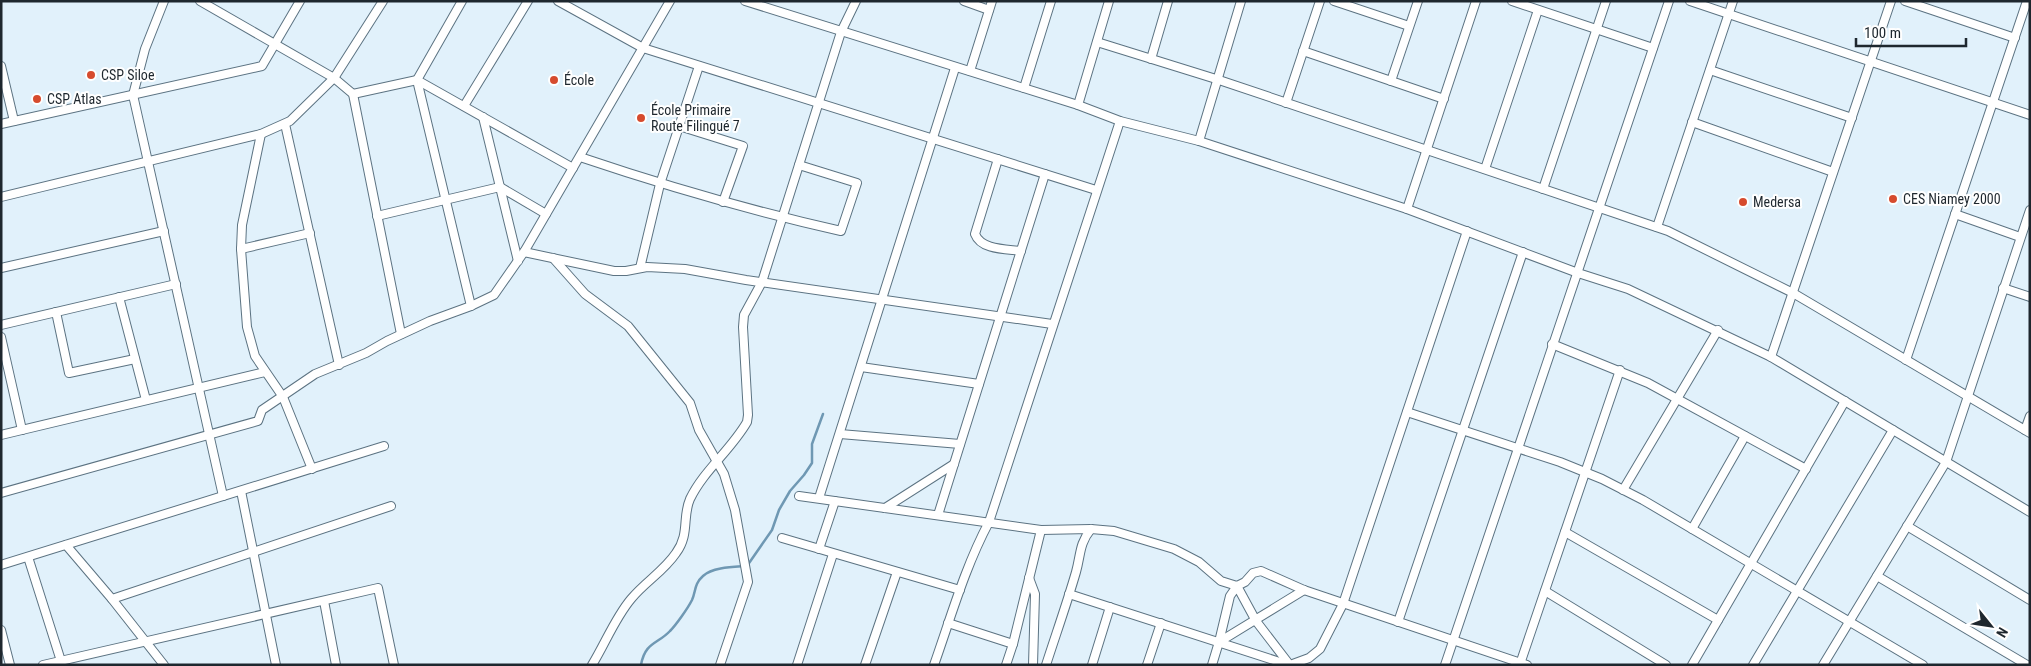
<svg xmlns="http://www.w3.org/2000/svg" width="2031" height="666" font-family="'Roboto Condensed',sans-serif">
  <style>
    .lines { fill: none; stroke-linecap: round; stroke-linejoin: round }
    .stream { stroke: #6f98b3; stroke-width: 2.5 }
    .minor-casing { stroke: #5c7382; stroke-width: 10 }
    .minor { stroke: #fff; stroke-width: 8 }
    .poi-dot { fill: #d64b2e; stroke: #fff; stroke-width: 2 }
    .labels { text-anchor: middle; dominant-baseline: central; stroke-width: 4; stroke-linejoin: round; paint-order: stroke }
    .poi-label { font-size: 14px; fill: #1e272e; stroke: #fff; text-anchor: start }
  </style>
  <rect width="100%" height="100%" fill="#e1f1fb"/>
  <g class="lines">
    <!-- stream -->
    <path class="stream" d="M641,665C645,642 658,644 670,631C676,625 688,608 692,600C696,591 694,584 703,576C713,567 734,567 747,566L772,530L779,510L790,491L804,475L812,463V444L823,414"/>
    <defs>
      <g id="minor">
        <path d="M164,1L145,49L133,95L223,496"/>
        <path d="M200,1L334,78L353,94L401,334"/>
        <path d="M462,1L417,80L471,306"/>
        <path d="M558,1L643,48L1096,190"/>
        <path d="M745,1L1078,105L1120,121L1199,141L1407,209L1578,273L1628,289L1771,357L2030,512"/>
        <path d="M964,1L989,10"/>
        <path d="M1334,1L1409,26"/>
        <path d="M1512,1L1653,48"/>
        <path d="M1690,1L2030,115"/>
        <path d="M1905,1L2015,38"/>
        <path d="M1097,42L1216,79L1668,231L1793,293L2030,433"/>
        <path d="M1303,51L1444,99"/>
        <path d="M1151,59L1168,1"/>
        <path d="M1,66L14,121"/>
        <path d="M1710,70L1852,118"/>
        <path d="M970,71L992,1"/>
        <path d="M1391,81L1418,1"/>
        <path d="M1024,88L1051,1"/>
        <path d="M353,94L417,80L573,168"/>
        <path d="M1286,103L1320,1"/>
        <path d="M1078,105L1109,1"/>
        <path d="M464,106L528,1"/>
        <path d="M483,117L518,261"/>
        <path d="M1692,122L1833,172"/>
        <path d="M1,124L262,66L300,1"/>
        <path d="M285,124L339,365"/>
        <path d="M679,126L743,146L723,202"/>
        <path d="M261,134L242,225L241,249L247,327L255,356L283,397L312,469"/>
        <path d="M1199,141L1241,1"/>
        <path d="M580,157C666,186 752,211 841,231L857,183L799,165"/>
        <path d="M998,159L975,234C981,250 1006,249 1021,251"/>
        <path d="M1485,169L1538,10"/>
        <path d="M1543,189L1606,1"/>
        <path d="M1,197L261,134L290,121L334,78L383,1"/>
        <path d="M1407,209L1476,1"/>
        <path d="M1955,214L2020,237"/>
        <path d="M377,216L500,187L546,214"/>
        <path d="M1657,227L1733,1"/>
        <path d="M241,249L310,233"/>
        <path d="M524,252L614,271H626L647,267L685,269L746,280L1052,324"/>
        <path d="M553,258L585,294L628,326L690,403L699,430L724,474L735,510L748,582L720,665"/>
        <path d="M1,268L164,231"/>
        <path d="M640,268L660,184L699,66"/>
        <path d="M2003,288L2030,297"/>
        <path d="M119,297L146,400"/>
        <path d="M56,312L69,373L135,359"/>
        <path d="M1,325L176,284"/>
        <path d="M1,337L22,430"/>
        <path d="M1552,344L1648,383L1806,469"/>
        <path d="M1771,357L1891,1"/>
        <path d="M1906,360L2027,1"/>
        <path d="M861,367L979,384"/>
        <path d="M1407,412L1560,462L1602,479L1643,500L1923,665"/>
        <path d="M2025,430L2030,416"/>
        <path d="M840,434L960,444"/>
        <path d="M1,435L265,372"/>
        <path d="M1623,490L1718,330"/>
        <path d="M241,491L276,665"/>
        <path d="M1,493L258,421L262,410L315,374L366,353L387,341L430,321L471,306L494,295L524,252L670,1"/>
        <path d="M799,496L1041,530L1091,529L1114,531L1174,549L1199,562L1221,581L1237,586L1245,582L1253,573L1261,571L1304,590L1527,665"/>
        <path d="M819,498L955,68"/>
        <path d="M885,508L954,464"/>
        <path d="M938,515L1045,174"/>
        <path d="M1907,526L2030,600"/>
        <path d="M1692,529L1745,436"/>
        <path d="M1565,532L1718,620"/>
        <path d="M782,538L960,590"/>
        <path d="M66,545L112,599L164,665"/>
        <path d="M819,549L835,501"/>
        <path d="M28,557L61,661"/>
        <path d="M1,565L384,446"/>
        <path d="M1877,576L2027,665"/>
        <path d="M1029,578L1035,594L1033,665"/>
        <path d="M1545,591L1666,665"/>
        <path d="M1069,594L1289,665"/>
        <path d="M112,599L391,506"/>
        <path d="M324,601L336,665"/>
        <path d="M1398,622L1523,252"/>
        <path d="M948,623L1013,644"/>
        <path d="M1,630L10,665"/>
        <path d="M1219,642L1304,590"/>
        <path d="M1520,664L1620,370"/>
        <path d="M43,665L378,588L394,665"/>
        <path d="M592,665C605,644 615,618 631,599C645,582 664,571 676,553C690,534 682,517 690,499C704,470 731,450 747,422L748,415L743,327L744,315L762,282L841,32L856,1"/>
        <path d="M797,665L833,554"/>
        <path d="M865,665L897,572"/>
        <path d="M934,665C951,617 965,567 989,522L1120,121"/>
        <path d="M1006,665L1013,644L1041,530"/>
        <path d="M1046,665C1056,634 1067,603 1076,572C1081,554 1079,544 1091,529"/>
        <path d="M1092,665L1110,607"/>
        <path d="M1147,665L1161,623"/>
        <path d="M1212,665L1219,642L1230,596L1237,586L1256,621L1289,664"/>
        <path d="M1290,665L1309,658L1320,649L1343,604L1467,231"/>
        <path d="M1445,665L1669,1"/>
        <path d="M1692,665L1845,401"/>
        <path d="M1753,665L1893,430"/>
        <path d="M1823,665L1946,462L2030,210"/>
      </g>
    </defs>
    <!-- minor casing -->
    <use href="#minor" class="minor-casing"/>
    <!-- minor -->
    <use href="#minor" class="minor"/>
  </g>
  <!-- markers -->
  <g class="poi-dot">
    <circle cx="91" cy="75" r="5"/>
    <circle cx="554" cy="80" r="5"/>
    <circle cx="37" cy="99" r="5"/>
    <circle cx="641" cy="118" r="5"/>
    <circle cx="1893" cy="199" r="5"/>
    <circle cx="1743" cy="202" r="5"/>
  </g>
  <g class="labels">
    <!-- poi labels -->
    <g class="poi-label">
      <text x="101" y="75">CSP Siloe</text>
      <text x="564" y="80">École</text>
      <text x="47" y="99">CSP Atlas</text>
      <text x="651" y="110">École Primaire<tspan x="651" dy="16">Route Filingué 7</tspan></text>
      <text x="1903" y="199">CES Niamey 2000</text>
      <text x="1753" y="202">Medersa</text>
    </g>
  </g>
  <!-- border -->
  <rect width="2031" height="666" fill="none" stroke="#1e272e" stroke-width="5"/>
  <!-- north arrow -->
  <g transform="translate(1991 626) rotate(120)" stroke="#ffffff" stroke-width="4" paint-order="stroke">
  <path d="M0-4L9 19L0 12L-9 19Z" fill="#1e272e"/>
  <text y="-8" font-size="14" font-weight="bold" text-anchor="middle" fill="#1e272e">N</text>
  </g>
  <!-- scale -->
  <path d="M1856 38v8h110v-8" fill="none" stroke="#1e272e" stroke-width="2.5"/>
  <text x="1864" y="38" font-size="15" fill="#1e272e" stroke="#ffffff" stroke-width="4" paint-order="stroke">100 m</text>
</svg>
